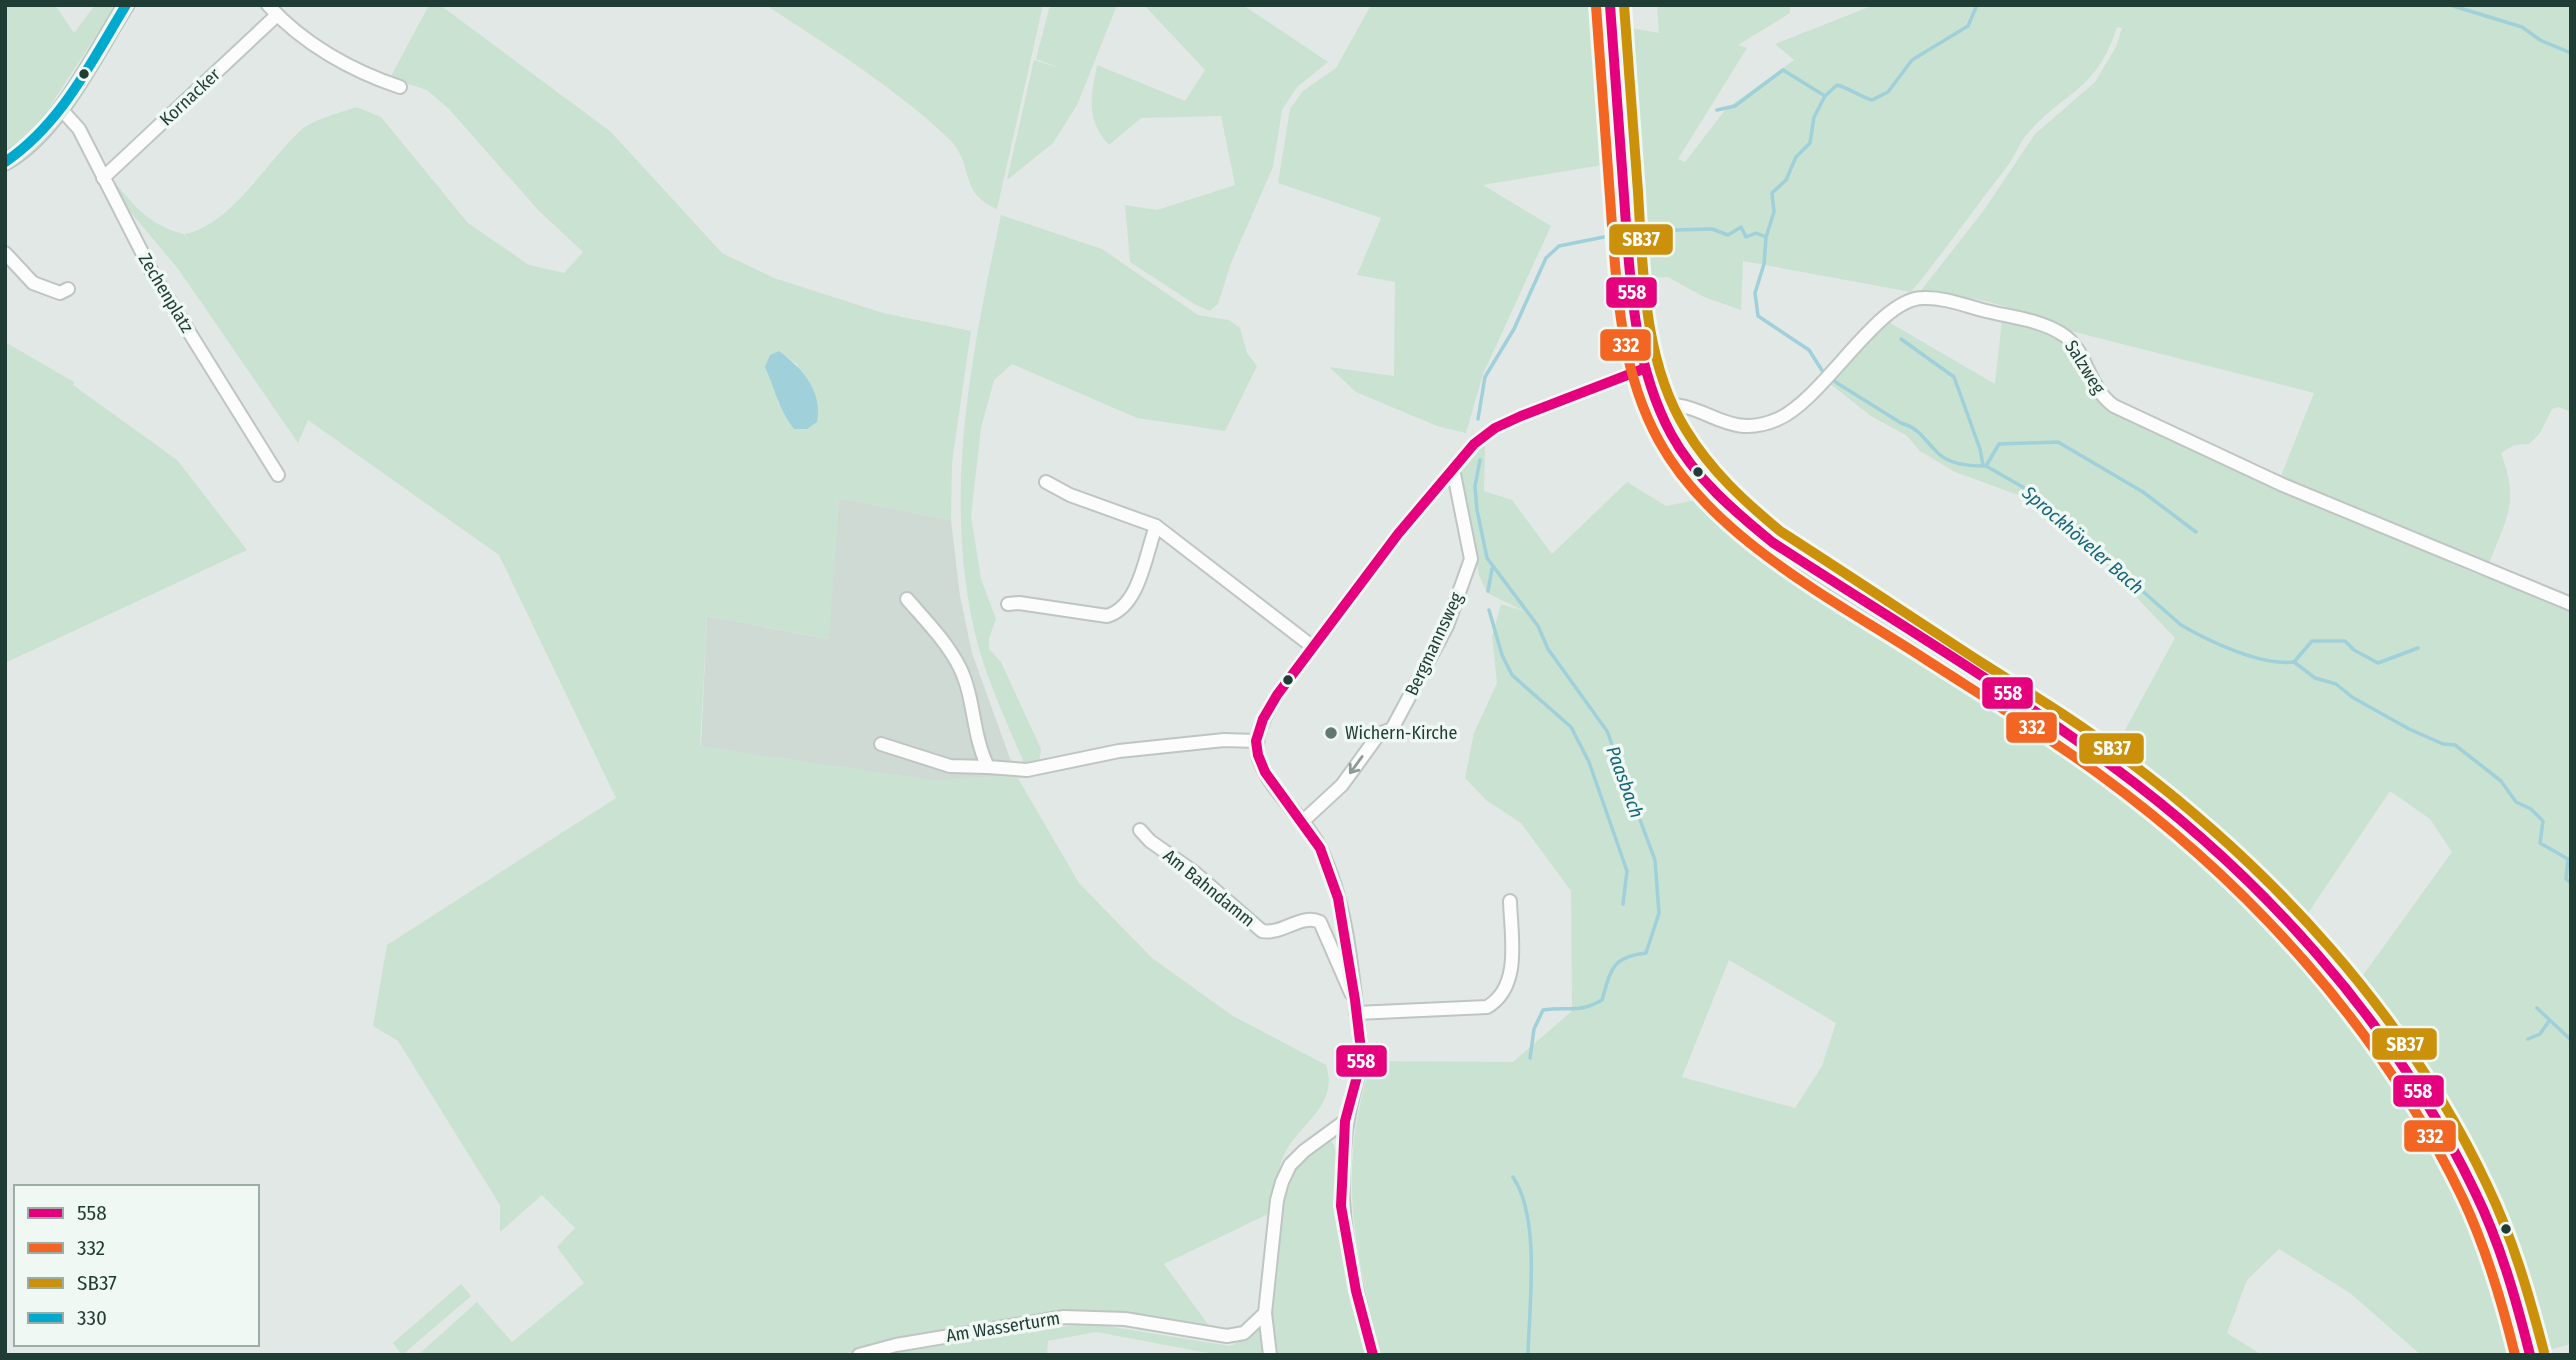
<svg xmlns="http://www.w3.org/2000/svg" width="2576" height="1360" font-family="'Fira Sans Condensed',sans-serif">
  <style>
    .built { fill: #cfdad5 }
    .green { fill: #cae2d2; fill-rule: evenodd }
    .water { fill: #a0d0d9 }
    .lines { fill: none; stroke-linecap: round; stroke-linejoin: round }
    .stream { stroke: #a0d0d9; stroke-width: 3.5 }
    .minor-casing { stroke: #bfc5c2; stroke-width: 16 }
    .major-casing { stroke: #bbc5c2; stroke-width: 19 }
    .minor { stroke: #fbfcfb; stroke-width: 12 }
    .major { stroke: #ccd5d2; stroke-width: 16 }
    .bus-1-casing { stroke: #f0f8f4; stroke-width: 16 }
    .bus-2-casing { stroke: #f0f8f4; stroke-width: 16 }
    .bus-3-casing { stroke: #f0f8f4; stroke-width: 16 }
    .bus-4-casing { stroke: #f0f8f4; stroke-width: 16 }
    .bus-1 { stroke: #e5007d; stroke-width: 10 }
    .bus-2 { stroke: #f26522; stroke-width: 10 }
    .bus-3 { stroke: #cc910b; stroke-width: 10 }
    .bus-4 { stroke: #00a9ce; stroke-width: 10 }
    .oneway { stroke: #8d9c98 }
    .bus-dot { fill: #1f3c35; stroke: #f0f8f4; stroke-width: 2.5 }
    .poi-dot { fill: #637873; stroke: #f0f8f4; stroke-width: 2.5 }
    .labels { text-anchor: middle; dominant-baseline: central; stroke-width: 7; stroke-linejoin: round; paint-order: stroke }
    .street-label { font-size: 18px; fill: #1f3c35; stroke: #f0f8f4 }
    .poi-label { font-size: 18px; fill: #1f3c35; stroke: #f0f8f4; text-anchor: start }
    .water-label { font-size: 19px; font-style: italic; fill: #17677a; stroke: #f0f8f4 }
    .line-badge { stroke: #f0f8f4; stroke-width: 2.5 }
    .badge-label { font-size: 19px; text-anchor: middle; font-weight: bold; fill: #fff }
  </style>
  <rect width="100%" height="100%" fill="#e2e8e5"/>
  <!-- built -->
  <path class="built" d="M839,498L951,520L960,596L972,653L1016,775L936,781L701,747L707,616L828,639Z"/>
  <!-- green -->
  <g class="green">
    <path d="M5,5H55L74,33L95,5H116L41,120L5,155Z"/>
    <path d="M429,5H440L611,132L722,253L774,278L883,313L971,331L952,462L951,520L839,498L829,639L707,616L700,746L936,781L1016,775L1079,883L1152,958L1233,1016L1326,1065C1339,1104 1302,1122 1286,1151C1279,1163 1272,1198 1268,1214L1164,1264L1212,1330L1087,1311L929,1334L839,1355H418L477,1302L512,1342L584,1283L557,1247L575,1228L542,1195L500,1232V1205L398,1041L373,1026L387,945L616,798L499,555L308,420L298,443L179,270L128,209L113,180C134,206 150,226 184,234L191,244L185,234C232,224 267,161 301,130C314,119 340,113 356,107L381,117L468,223L529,265L564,273L583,252L539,211L449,109L427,90L390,78ZM779,351L798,365L778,405Z"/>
    <path d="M766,5H1043L997,209C957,192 976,165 948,138C897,89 825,44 766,5Z"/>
    <path d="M1050,5H1117L1077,105L1053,143L1007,180L1034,60L1062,69L1036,59Z"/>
    <path d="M1144,5H1243L1328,62L1297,87L1282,110L1273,167L1231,263L1218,304L1210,311L1196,305L1130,262L1125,205L1157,210L1235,185L1221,116L1141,118L1109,145C1085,118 1091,98 1097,65L1185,101L1205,70Z"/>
    <path d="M1371,5H1599L1608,164L1483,185L1551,226L1483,374L1466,433L1437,426L1356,392L1329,367L1394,376L1395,282L1357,275L1381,218L1278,183L1290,109L1303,91L1336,68Z"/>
    <path d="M1657,5H1790V13L1738,45L1747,48L1678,159L1685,162L1726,109L1794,60L1775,44L1874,5H2571V412L2559,407L2552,409L2540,433L2529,444L2514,445L2501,453C2520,504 2506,518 2488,566L2281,476L2314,393L2071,331C2025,310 1970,293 1919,293L1984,210L2035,134L2095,82L2116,47L2122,28L2117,27C2096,91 2069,88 2029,132C2019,142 2015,157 2006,168C1974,209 1944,252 1911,292L1743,261L1741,310L1704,297L1668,277L1641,278L1619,26L1659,33Z"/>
    <path d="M1001,215L1102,249L1198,315L1229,320L1240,328L1247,353L1257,366L1225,431L1137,418L1012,364L994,380L981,428L971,516L981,579L996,619L989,638V649L1001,662L1041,749L1039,764L1026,768C1010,729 991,690 979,649C940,506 971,356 1001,215Z"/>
    <path d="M2002,320L2045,332L2059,341L2070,350L2092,393L2127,420L2471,572L2571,606V1344L2538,1353C2526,1311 2518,1264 2501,1224C2464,1137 2410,1063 2353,989L2452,852L2430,819L2390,791L2300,925L2166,794L2112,754L2175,638L2106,565L2024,497L1955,472L1920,451L1907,436L1871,416L1829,383L1837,379L1834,377L1887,321L1995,384Z"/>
    <path d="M5,342L74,382L73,385L177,460L247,550L5,663Z"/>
    <path d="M1475,445H1485L1484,491L1512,500L1552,554L1627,482L1666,506L1706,498L1770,555L2104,773L2191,846L2288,940L2332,989L2391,1066L2463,1184L2487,1247L2517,1355H2421L2350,1293L2279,1249L2247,1280L2227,1333L2262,1355H1381C1354,1247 1336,1170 1372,1061L1513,1062L1572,1011L1571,891L1521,823L1486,800L1465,778L1474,733L1497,683L1492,636L1501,604L1524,611L1487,593L1479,575L1458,473ZM1729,960L1836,1023L1822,1066L1795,1108L1682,1077Z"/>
    <path d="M1329,1139C1342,1148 1333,1181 1334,1196C1337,1248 1352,1304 1366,1355H1219L1096,1332L1048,1341L1047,1355H882L1088,1323L1230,1346L1252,1336L1271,1316L1284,1202L1296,1167Z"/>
    <path d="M461,1284L471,1296L402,1355L393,1343Z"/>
  </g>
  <!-- water -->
  <path class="water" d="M779,351C802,368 823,391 817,422L807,429H794C779,410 775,389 765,367L770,355Z"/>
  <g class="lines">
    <!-- stream -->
    <g class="stream">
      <path d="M1977,5L1968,26L1912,60L1888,92L1872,100C1859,96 1851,89 1837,85L1825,96L1814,117L1810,143L1796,157L1786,180L1772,193L1774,212L1766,237L1764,264L1755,293L1758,316L1809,350L1823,372L1837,383L1901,423C1919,428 1923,438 1935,450C1947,465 1970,466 1986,466L2028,490L2181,625C2210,642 2262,666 2294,662L2315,678L2336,684L2352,697L2409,729L2443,744L2455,745L2501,781L2516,802L2531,809L2543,821L2540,843L2568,859L2566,879L2571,883"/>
      <path d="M2450,5L2522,27L2540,40L2571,53"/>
      <path d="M1717,110L1735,106L1783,70L1825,96"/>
      <path d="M1639,231L1712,229L1728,235L1741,227L1746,237L1756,233L1766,237"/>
      <path d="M1901,339L1954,377L1980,449L1983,465"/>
      <path d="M1478,419L1485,377L1514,329L1546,258L1559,246L1614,235"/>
      <path d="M1480,460L1475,486L1477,510L1487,558L1538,626L1548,649L1607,731L1655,860L1659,913L1646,953C1611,957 1611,970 1602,1000C1578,1014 1569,1006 1543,1010L1534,1029L1530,1058"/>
      <path d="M1986,466L1999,444L2058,442L2143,492L2196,532"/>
      <path d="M1488,591L1492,569"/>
      <path d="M1489,610L1502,655L1512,675L1571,727L1589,762L1627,871L1623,904"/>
      <path d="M2294,662L2312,641H2345L2354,650L2378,663L2418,648"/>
      <path d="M2537,1008L2571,1040"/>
      <path d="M2528,1039L2540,1034L2549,1021"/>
      <path d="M1513,1177C1541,1219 1529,1305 1528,1355"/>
    </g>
    <defs>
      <g id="minor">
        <path d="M268,5C303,44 352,71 400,87"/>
        <path d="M60,108L79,129L153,274L278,475"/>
        <path d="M103,178L277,15"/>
        <path d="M5,253L33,283L60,293L68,289"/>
        <path d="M1656,406C1705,397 1724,443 1778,419C1824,399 1878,298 1923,298C1944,297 1966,306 1986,311C2010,317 2041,320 2062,334C2088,350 2086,386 2114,406L2283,485L2571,604"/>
        <path d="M1046,482L1070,495L1156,526L1313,647"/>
        <path d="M907,599C926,621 947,642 960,668C975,699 972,735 988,767L1027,770L1119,751L1224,740L1256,741"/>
        <path d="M1008,604L1019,603L1107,616C1140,606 1145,556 1156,526"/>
        <path d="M881,744L950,766L988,767"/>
        <path d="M1302,822L1342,785L1379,734L1392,729L1447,626L1471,559L1453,469"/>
        <path d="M1140,830L1150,841L1194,872L1262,931C1283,935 1301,913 1320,922L1351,993"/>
        <path d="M1356,1013L1487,1007C1522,987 1511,936 1510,901"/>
        <path d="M1359,1070L1362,1058C1353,990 1351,911 1320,848C1304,815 1267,790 1258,755C1253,733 1267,713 1277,695L1398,534L1474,444L1495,428L1521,416L1643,369"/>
        <path d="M1357,1079C1328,1180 1347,1256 1373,1355"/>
        <path d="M1265,1313L1270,1355"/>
        <path d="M859,1355L896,1345L1064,1317L1125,1319L1227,1336L1244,1333L1265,1313L1277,1200L1282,1182L1290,1165L1304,1151L1345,1121"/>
      </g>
      <g id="major">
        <path d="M1610,5C1615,74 1620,143 1625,212C1635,360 1644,448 1772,542C1839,586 1906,630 1974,674C2025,707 2078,739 2127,777C2265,882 2401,1033 2475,1192C2499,1244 2516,1299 2530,1355"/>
        <path d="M5,162C58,133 94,55 126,5"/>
      </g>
    </defs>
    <!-- minor casing -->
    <use href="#minor" class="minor-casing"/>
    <!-- major casing -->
    <use href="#major" class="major-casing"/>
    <!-- minor -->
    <use href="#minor" class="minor"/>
    <!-- major -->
    <use href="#major" class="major"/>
    <defs>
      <g id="bus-1">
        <path d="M1610,5C1615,69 1619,132 1624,196C1630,277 1632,361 1671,434C1695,478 1734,511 1772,542C1884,615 2001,684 2108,763C2260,874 2393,1021 2475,1192C2500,1243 2516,1299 2530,1355"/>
        <path d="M1373,1355L1356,1291L1341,1206L1345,1121L1362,1058L1355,1000L1338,898L1320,848L1265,772L1258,755L1256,741L1263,719L1277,695L1398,534L1474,444L1495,428L1521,416L1643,369"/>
      </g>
      <path id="bus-2" d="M1596,6C1601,70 1605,133 1610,197C1616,279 1618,367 1659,441C1713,539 1834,600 1925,659C1984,697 2043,733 2099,774C2250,884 2382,1030 2463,1199C2486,1248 2502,1302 2515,1355"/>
      <path id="bus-3" d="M1624,5C1629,67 1633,130 1638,192C1643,270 1643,361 1686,430C1711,471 1744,501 1780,531C1847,574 1913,618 1979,661C2026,691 2075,720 2119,754C2271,867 2407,1014 2488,1187C2513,1239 2529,1295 2544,1352"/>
      <path id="bus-4" d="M5,162C62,123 91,62 126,5"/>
    </defs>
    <!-- bus-1 casing -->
    <use href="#bus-1" class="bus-1-casing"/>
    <!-- bus-2 casing -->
    <use href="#bus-2" class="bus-2-casing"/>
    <!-- bus-3 casing -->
    <use href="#bus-3" class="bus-3-casing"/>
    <!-- bus-4 casing -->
    <use href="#bus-4" class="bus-4-casing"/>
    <!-- bus-1 -->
    <use href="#bus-1" class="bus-1"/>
    <!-- bus-2 -->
    <use href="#bus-2" class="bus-2"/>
    <!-- bus-3 -->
    <use href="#bus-3" class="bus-3"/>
    <!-- bus-4 -->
    <use href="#bus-4" class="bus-4"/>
  </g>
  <!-- one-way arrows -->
  <defs><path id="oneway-shaft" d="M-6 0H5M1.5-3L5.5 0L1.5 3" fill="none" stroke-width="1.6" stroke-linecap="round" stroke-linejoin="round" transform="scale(1.75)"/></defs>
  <use class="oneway" href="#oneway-shaft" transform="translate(1356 765) rotate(126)"/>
  <!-- markers -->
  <g class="bus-dot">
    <circle cx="84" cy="74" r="6"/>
    <circle cx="1698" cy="472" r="6"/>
    <circle cx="1288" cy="680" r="6"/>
    <circle cx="2506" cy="1229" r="6"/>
  </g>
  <circle class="poi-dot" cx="1331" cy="733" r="7"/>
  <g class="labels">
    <!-- street labels -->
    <g class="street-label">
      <text transform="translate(190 97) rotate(-43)">Kornacker</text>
      <text transform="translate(166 293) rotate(59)">Zechenplatz</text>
      <text transform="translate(2085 367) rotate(58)">Salzweg</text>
      <text transform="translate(1434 644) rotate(-65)">Bergmannsweg</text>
      <text transform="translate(1209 888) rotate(39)">Am Bahndamm</text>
      <text transform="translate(1003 1327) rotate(-9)">Am Wasserturm</text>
    </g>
    <!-- poi labels -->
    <g class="poi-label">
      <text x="1345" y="733">Wichern-Kirche</text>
    </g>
    <!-- water labels -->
    <g class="water-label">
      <text transform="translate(2083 540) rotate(41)">Sprockhöveler Bach</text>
      <text transform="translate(1625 782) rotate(70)">Paasbach</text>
    </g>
  </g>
  <g class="line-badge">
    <rect x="1608" y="223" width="66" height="33" rx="7" fill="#cc910b"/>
    <rect x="1605" y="276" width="53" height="33" rx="7" fill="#e5007d"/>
    <rect x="1599" y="328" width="53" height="34" rx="7" fill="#f26522"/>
    <rect x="1981" y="676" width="53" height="34" rx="7" fill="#e5007d"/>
    <rect x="2005" y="711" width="53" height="33" rx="7" fill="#f26522"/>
    <rect x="2078" y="732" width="67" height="33" rx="7" fill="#cc910b"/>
    <rect x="2371" y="1027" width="67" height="34" rx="7" fill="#cc910b"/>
    <rect x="1335" y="1044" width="53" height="34" rx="7" fill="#e5007d"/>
    <rect x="2392" y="1074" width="53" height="34" rx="7" fill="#e5007d"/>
    <rect x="2403" y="1119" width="54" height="34" rx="7" fill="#f26522"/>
  </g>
  <g class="badge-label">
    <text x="1641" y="246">SB37</text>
    <text x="1632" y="299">558</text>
    <text x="1626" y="352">332</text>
    <text x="2008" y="700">558</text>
    <text x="2032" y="734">332</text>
    <text x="2112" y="755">SB37</text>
    <text x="2405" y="1051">SB37</text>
    <text x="1361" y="1068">558</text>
    <text x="2418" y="1098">558</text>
    <text x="2430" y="1143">332</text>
  </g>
  <!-- border -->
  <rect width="2576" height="1360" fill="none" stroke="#1f3c35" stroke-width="14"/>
  <!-- legend -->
  <rect x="14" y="1185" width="245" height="161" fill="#f0f8f4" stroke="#9cada8" stroke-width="2"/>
  <rect x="28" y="1208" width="35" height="10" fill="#e5007d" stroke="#9cada8" stroke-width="2"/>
  <text x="77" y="1220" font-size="21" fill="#1f3c35">558</text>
  <rect x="28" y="1243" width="35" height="10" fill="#f26522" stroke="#9cada8" stroke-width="2"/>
  <text x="77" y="1255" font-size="21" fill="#1f3c35">332</text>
  <rect x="28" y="1278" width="35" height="10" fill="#cc910b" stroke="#9cada8" stroke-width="2"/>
  <text x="77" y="1290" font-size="21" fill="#1f3c35">SB37</text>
  <rect x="28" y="1313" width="35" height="10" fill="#00a9ce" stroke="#9cada8" stroke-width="2"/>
  <text x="77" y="1325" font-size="21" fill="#1f3c35">330</text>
</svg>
